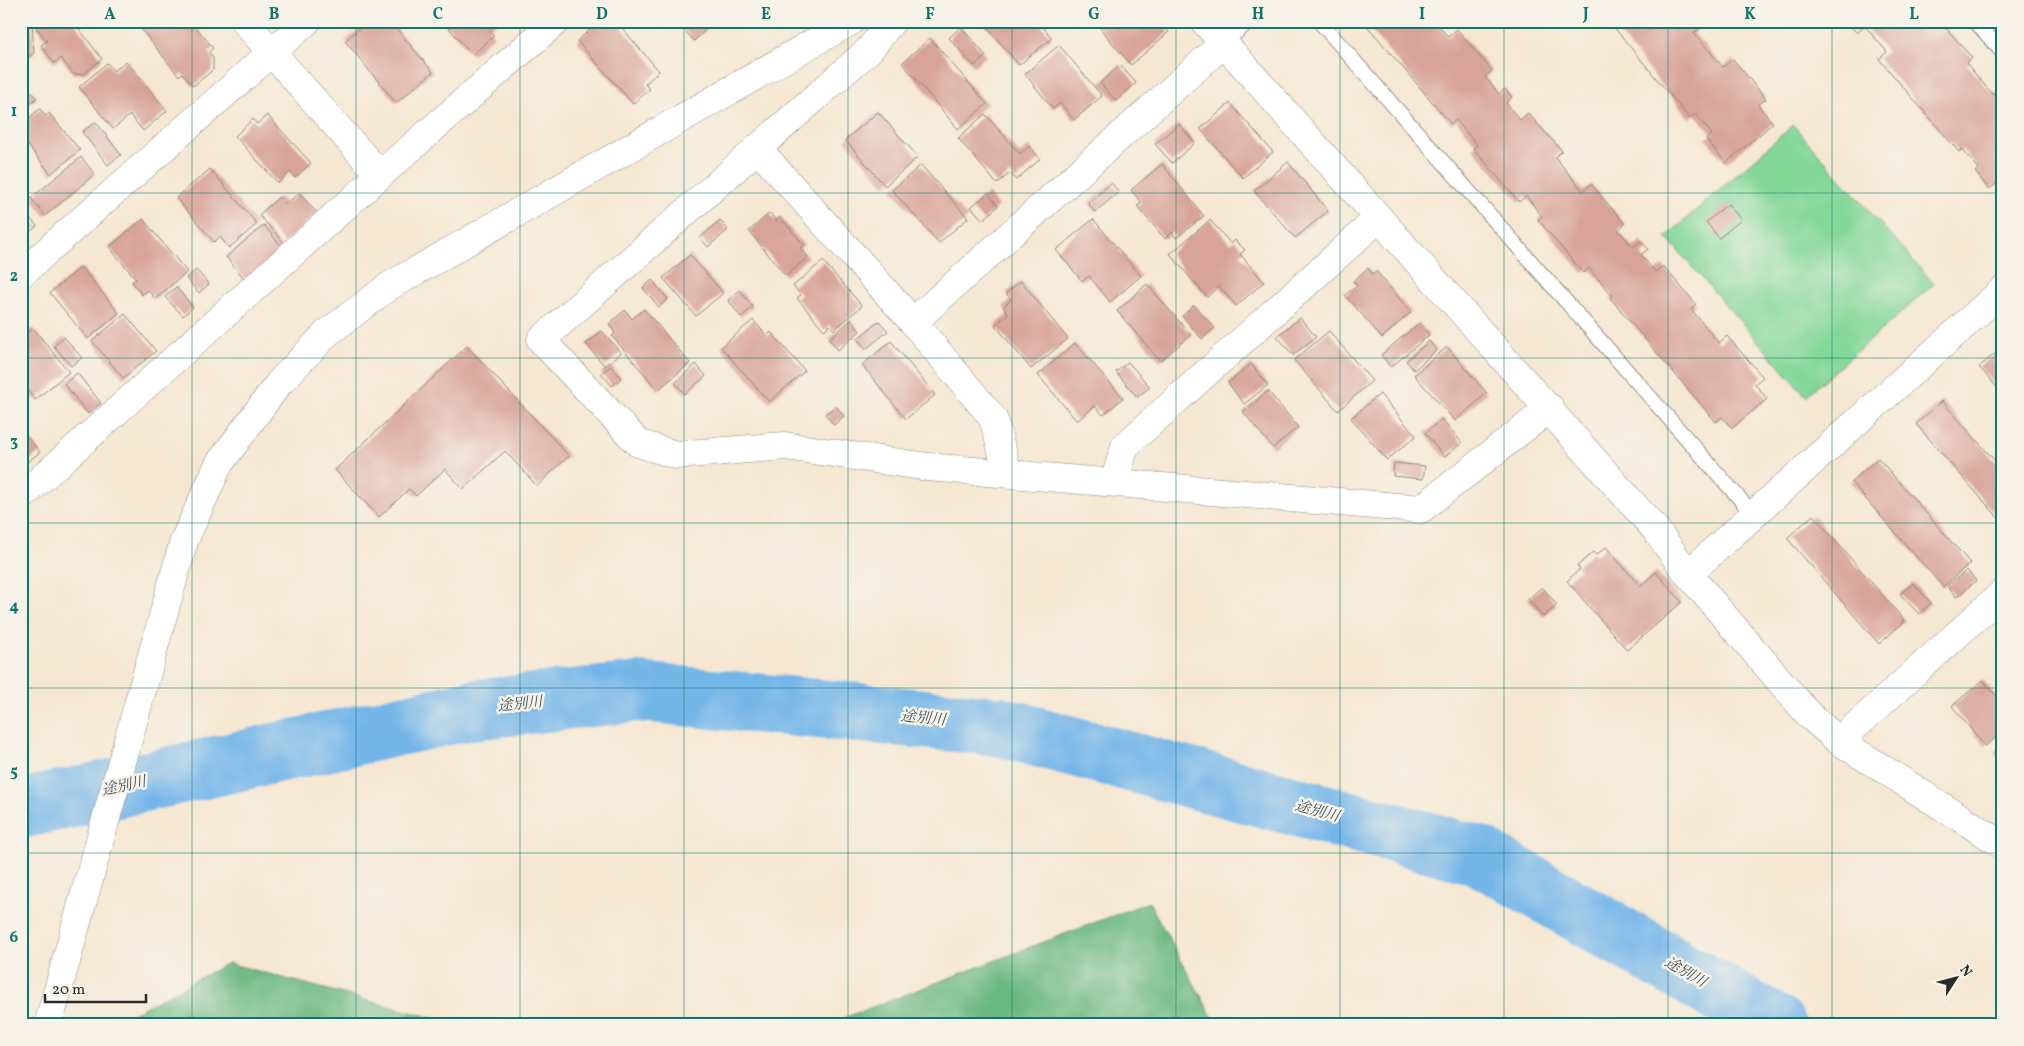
<svg xmlns="http://www.w3.org/2000/svg" width="2024" height="1046" font-family="Vollkorn,'Noto Serif JP',serif">
  <style>
    .green { fill: #82d799; stroke: #568162 }
    .forest { fill: #69b881; stroke: #4a7256 }
    .lines { fill: none; stroke-linecap: round; stroke-linejoin: round }
    .river { stroke: #75b6e9; stroke-width: 60 }
    .building { fill: #d8a398 }
    .lane-casing { stroke: #90897e; stroke-width: 16 }
    .street-casing { stroke: #90897e; stroke-width: 29 }
    .lane { stroke: #fff; stroke-width: 14 }
    .street { stroke: #fff; stroke-width: 28 }
    .grid { fill: none; stroke: #0f766e; stroke-width: 1; stroke-opacity: 0.55 }
    .labels { text-anchor: middle; dominant-baseline: central; stroke-width: 5; stroke-linejoin: round; paint-order: stroke }
    .water-label { font-size: 15px; font-style: italic; fill: #415564; stroke: #f7f3e8 }
    .neatline { fill: none; stroke: #0f766e; stroke-width: 2 }
    .grid-label { font-size: 16px; text-anchor: middle; font-weight: bold; fill: #0f766e }
  </style>
  <rect width="100%" height="100%" fill="#f7f3e8"/>
  <filter id="ink" filterUnits="userSpaceOnUse"><feTurbulence type="fractalNoise" baseFrequency=".02" numOctaves="2"/><feDisplacementMap in="SourceGraphic" scale="10" xChannelSelector="R" yChannelSelector="G"/><feConvolveMatrix kernelMatrix="1 2 1 2 8 2 1 2 1" color-interpolation-filters="sRGB"/></filter>
  <filter id="wash" filterUnits="userSpaceOnUse"><feTurbulence type="fractalNoise" baseFrequency=".0096" numOctaves="4" result="noise"/><feDisplacementMap in="SourceGraphic" scale="20" xChannelSelector="R" yChannelSelector="G"/><feGaussianBlur stdDeviation="1.12" result="paint"/><feColorMatrix in="noise" values="0 0 0 0 0 0 0 0 0 0 0 0 0 0 0 0 0 1.4 0 .05"/><feComposite in="paint" operator="in"/></filter>
  <g filter="url(#wash)">
    <rect width="100%" height="100%" fill="#f5e7d2"/>
    <!-- green -->
    <path class="green" d="M1793,125L1934,284L1806,396L1666,237Z"/>
    <!-- forest -->
    <g class="forest">
      <path d="M1149,902L1217,1025H825Z"/>
      <path d="M228,963L459,1025H111Z"/>
    </g>
    <g class="lines">
      <!-- river -->
      <path class="river" d="M21,809L471,710L638,692L997,726L1480,856L1776,1025"/>
    </g>
    <g id="blocks">
      <!-- building -->
      <g class="building">
        <path d="M21,21H32L34,53L21,64Z"/>
        <path d="M44,21H73L102,59L84,74H73L61,58L54,63L41,45L47,41L36,27Z"/>
        <path d="M153,21H191L213,48L209,52L213,58V70L193,86L182,73L179,76L142,30Z"/>
        <path d="M368,21H390L433,72L396,103L345,41Z"/>
        <path d="M443,21H498L489,29L494,36L472,55Z"/>
        <path d="M600,21H616L659,71L645,84L650,89L633,104L577,41Z"/>
        <path d="M677,21H715L694,41Z"/>
        <path d="M982,21H1038L1052,38L1019,65Z"/>
        <path d="M1094,21H1160L1169,32L1131,65Z"/>
        <path d="M1363,21H1435L1448,37L1457,29L1492,71L1485,77L1499,94L1505,89L1512,97L1506,103L1520,120L1528,113L1562,151L1555,157L1583,191L1591,184L1625,224L1618,230L1633,247L1641,241L1648,249L1641,255L1655,272L1663,266L1696,304L1691,309L1719,343L1727,336L1763,377L1755,384L1767,399L1732,428L1722,417L1716,422L1610,298L1613,296L1589,268L1583,273L1538,220L1542,216L1526,196L1519,202L1473,148L1477,145L1456,120L1451,124Z"/>
        <path d="M1616,21H1696L1701,27L1694,33L1723,67L1733,59L1766,99L1758,105L1773,123L1726,163L1706,139L1712,134L1695,114L1690,119L1612,25Z"/>
        <path d="M1846,21H1927L1932,26L1940,21L1972,58L1966,63L1993,95L1999,89L2003,94V192L1996,184L1989,189L1975,172L1979,169L1962,149L1959,152L1879,59L1887,52L1865,26L1857,33Z"/>
        <path d="M961,27L986,56L974,66L949,38Z"/>
        <path d="M930,38L987,104L958,129L902,63Z"/>
        <path d="M1059,45L1102,96L1074,120L1060,103L1053,109L1025,74Z"/>
        <path d="M126,61L167,111L143,131L130,115L113,129L79,87L107,63L114,71Z"/>
        <path d="M1120,65L1136,83L1116,101L1100,83Z"/>
        <path d="M21,80L37,98L21,110Z"/>
        <path d="M1230,103L1273,152L1243,178L1200,129Z"/>
        <path d="M40,109L46,116L49,113L80,150L51,174L21,137V124Z"/>
        <path d="M878,112L918,157L885,186L845,140Z"/>
        <path d="M985,114L1020,154L1029,146L1040,159L1016,180L1010,173L997,184L958,138Z"/>
        <path d="M267,115L311,163L295,178L290,172L278,183L235,136L253,119L257,124Z"/>
        <path d="M96,122L121,155L108,165L82,132Z"/>
        <path d="M1179,124L1195,143L1172,163L1155,144Z"/>
        <path d="M81,157L95,174L45,216L31,198Z"/>
        <path d="M1288,162L1328,211L1295,238L1254,191Z"/>
        <path d="M1162,164L1204,216L1176,238L1172,232L1165,239L1137,206L1142,203L1131,190Z"/>
        <path d="M921,165L968,218L939,243L892,190Z"/>
        <path d="M210,169L257,224L229,248L220,237L214,242L176,198Z"/>
        <path d="M1111,183L1119,192L1095,212L1088,203Z"/>
        <path d="M299,193L317,213L284,243L259,215L279,197L286,204Z"/>
        <path d="M988,193L998,206L983,220L971,207Z"/>
        <path d="M1728,204L1741,220L1719,238L1706,222Z"/>
        <path d="M770,213L776,221L780,217L804,245L800,248L808,257L786,276L749,231Z"/>
        <path d="M27,215L37,226L21,239V220Z"/>
        <path d="M143,219L187,272L155,299L148,290L142,295L132,282L136,279L109,247Z"/>
        <path d="M1093,219L1141,276L1110,302L1089,276L1082,281L1056,250Z"/>
        <path d="M720,220L728,230L708,247L700,238Z"/>
        <path d="M1210,220L1231,244L1235,240L1245,250L1240,254L1264,282L1236,306L1219,286L1207,297L1170,254Z"/>
        <path d="M264,225L286,252L248,283L226,257Z"/>
        <path d="M690,255L723,293L696,316L663,278Z"/>
        <path d="M823,261L862,306L834,330L830,325L824,330L797,298L801,295L793,286Z"/>
        <path d="M81,267L119,313L88,339L50,293Z"/>
        <path d="M1368,268L1372,274L1376,271L1411,312L1382,338L1345,295L1357,286L1353,281Z"/>
        <path d="M196,270L209,284L199,293L186,278Z"/>
        <path d="M652,280L668,299L659,307L643,288Z"/>
        <path d="M1021,281L1068,339L1031,369L995,325L1008,314L1003,307L1011,300L1006,293Z"/>
        <path d="M1147,284L1191,335L1160,361L1117,311Z"/>
        <path d="M176,287L193,307L183,316L165,297Z"/>
        <path d="M740,290L753,307L741,317L728,300Z"/>
        <path d="M1194,305L1215,328L1202,339L1182,316Z"/>
        <path d="M644,309L690,363L658,390L612,336L615,333L609,324L625,310L632,319Z"/>
        <path d="M125,314L156,351L123,378L92,341Z"/>
        <path d="M1300,318L1316,337L1293,355L1277,336Z"/>
        <path d="M753,320L767,336L771,332L805,371L769,402L721,347Z"/>
        <path d="M851,320L860,331L838,350L829,339Z"/>
        <path d="M879,321L888,331L866,349L857,339Z"/>
        <path d="M1419,323L1429,335L1391,367L1381,355Z"/>
        <path d="M33,328L69,372L35,400L21,383V337Z"/>
        <path d="M602,331L621,353L605,366L586,344Z"/>
        <path d="M1329,331L1372,381L1338,411L1294,360Z"/>
        <path d="M64,337L82,358L71,366L54,346Z"/>
        <path d="M891,341L935,395L906,419L862,365Z"/>
        <path d="M1429,341L1437,350L1414,370L1406,361Z"/>
        <path d="M1075,343L1123,398L1103,415L1095,406L1077,421L1038,375Z"/>
        <path d="M467,346L569,456L537,486L505,451L463,489L445,469L416,496L409,489L379,517L335,470Z"/>
        <path d="M1447,347L1487,393L1455,421L1414,375Z"/>
        <path d="M2003,347V394L1979,367Z"/>
        <path d="M1128,362L1150,387L1137,397L1116,372Z"/>
        <path d="M696,364L706,376L685,394L675,383Z"/>
        <path d="M1251,364L1268,385L1244,404L1228,383Z"/>
        <path d="M611,366L621,378L612,386L601,373Z"/>
        <path d="M77,373L101,403L88,414L64,384Z"/>
        <path d="M1268,391L1298,427L1273,448L1243,412Z"/>
        <path d="M1380,394L1416,436L1387,460L1351,418Z"/>
        <path d="M1942,401L2003,470V523L1916,424Z"/>
        <path d="M836,406L844,416L834,425L825,414Z"/>
        <path d="M1442,419L1462,443L1444,457L1425,433Z"/>
        <path d="M21,429L40,452L21,467Z"/>
        <path d="M1878,458L1970,563L1943,587L1851,482Z"/>
        <path d="M1394,463L1425,466L1423,479L1393,476Z"/>
        <path d="M1813,515L1905,621L1879,644L1787,538Z"/>
        <path d="M1606,547L1640,586L1656,572L1682,602L1627,650L1567,581L1580,569L1577,566L1593,552L1596,555Z"/>
        <path d="M1967,570L1976,581L1956,597L1947,586Z"/>
        <path d="M1913,583L1931,603L1919,614L1900,594Z"/>
        <path d="M1542,587L1557,605L1543,617L1528,599Z"/>
        <path d="M1983,680L2003,704V732L1985,746L1952,706Z"/>
        <path d="M2003,746V763L1994,753Z"/>
      </g>
    </g>
  </g>
  <g filter="url(#ink)">
    <use href="#blocks" fill-opacity="0" stroke="#90897e" stroke-width="1"/>
    <g class="lines">
      <defs>
        <g id="lane">
          <path d="M1319,21L1754,515"/>
          <path d="M1975,21L2003,53"/>
          <path d="M1224,43L1249,21"/>
        </g>
        <g id="street">
          <path d="M244,21L380,175"/>
          <path d="M892,21L869,50L541,340L638,443L676,455L785,446L928,467L1421,509L1550,408"/>
          <path d="M1204,21L1656,530L1688,574L1810,716L1839,741L2003,845"/>
          <path d="M757,148L913,322L993,418L1008,473"/>
          <path d="M21,274L307,21"/>
          <path d="M913,322L1224,43"/>
          <path d="M1114,482L1125,446L1379,218"/>
          <path d="M21,497L380,175L556,21"/>
          <path d="M1688,574L2003,290"/>
          <path d="M1839,741L2003,593"/>
          <path d="M48,1025L184,541L219,464L279,383L326,334L388,287L851,21"/>
        </g>
      </defs>
      <!-- lane casing -->
      <use href="#lane" class="lane-casing"/>
      <!-- street casing -->
      <use href="#street" class="street-casing"/>
      <!-- lane -->
      <use href="#lane" class="lane"/>
      <!-- street -->
      <use href="#street" class="street"/>
    </g>
  </g>
  <!-- grid -->
  <path class="grid" d="M192,21V1025M356,21V1025M520,21V1025M684,21V1025M848,21V1025M1012,21V1025M1176,21V1025M1340,21V1025M1504,21V1025M1668,21V1025M1832,21V1025M21,193H2003M21,358H2003M21,523H2003M21,688H2003M21,853H2003"/>
  <g class="labels">
    <!-- water labels -->
    <g class="water-label">
      <text transform="translate(520 705) rotate(-6)">途別川</text>
      <text transform="translate(923 719) rotate(5)">途別川</text>
      <text transform="translate(124 787) rotate(-12)">途別川</text>
      <text transform="translate(1317 812) rotate(15)">途別川</text>
      <text transform="translate(1685 973) rotate(30)">途別川</text>
    </g>
  </g>
  <!-- margin -->
  <rect width="2024" height="1046" fill="none" stroke="#f7f3e8" stroke-width="55"/>
  <!-- north arrow -->
  <g transform="translate(1956 978) rotate(54)" stroke="#f7f3e8" stroke-width="4" paint-order="stroke">
  <path d="M0-4L9 19L0 12L-9 19Z" fill="#2b2b2b"/>
  <text y="-8" font-size="14" font-weight="bold" text-anchor="middle" fill="#2b2b2b">N</text>
  </g>
  <!-- scale -->
  <path d="M45 994v8h101v-8" fill="none" stroke="#2b2b2b" stroke-width="2.5"/>
  <text x="52" y="994" font-size="15" fill="#2b2b2b" stroke="#f7f3e8" stroke-width="4" paint-order="stroke">20 m</text>
  <rect x="28" y="28" width="1968" height="990" class="neatline"/>
  <g class="grid-label">
    <text x="110" y="19">A</text>
    <text x="274" y="19">B</text>
    <text x="438" y="19">C</text>
    <text x="602" y="19">D</text>
    <text x="766" y="19">E</text>
    <text x="930" y="19">F</text>
    <text x="1094" y="19">G</text>
    <text x="1258" y="19">H</text>
    <text x="1422" y="19">I</text>
    <text x="1586" y="19">J</text>
    <text x="1750" y="19">K</text>
    <text x="1914" y="19">L</text>
    <text x="14" y="116">1</text>
    <text x="14" y="281">2</text>
    <text x="14" y="446">3</text>
    <text x="14" y="611">4</text>
    <text x="14" y="776">5</text>
    <text x="14" y="942">6</text>
  </g>
</svg>
